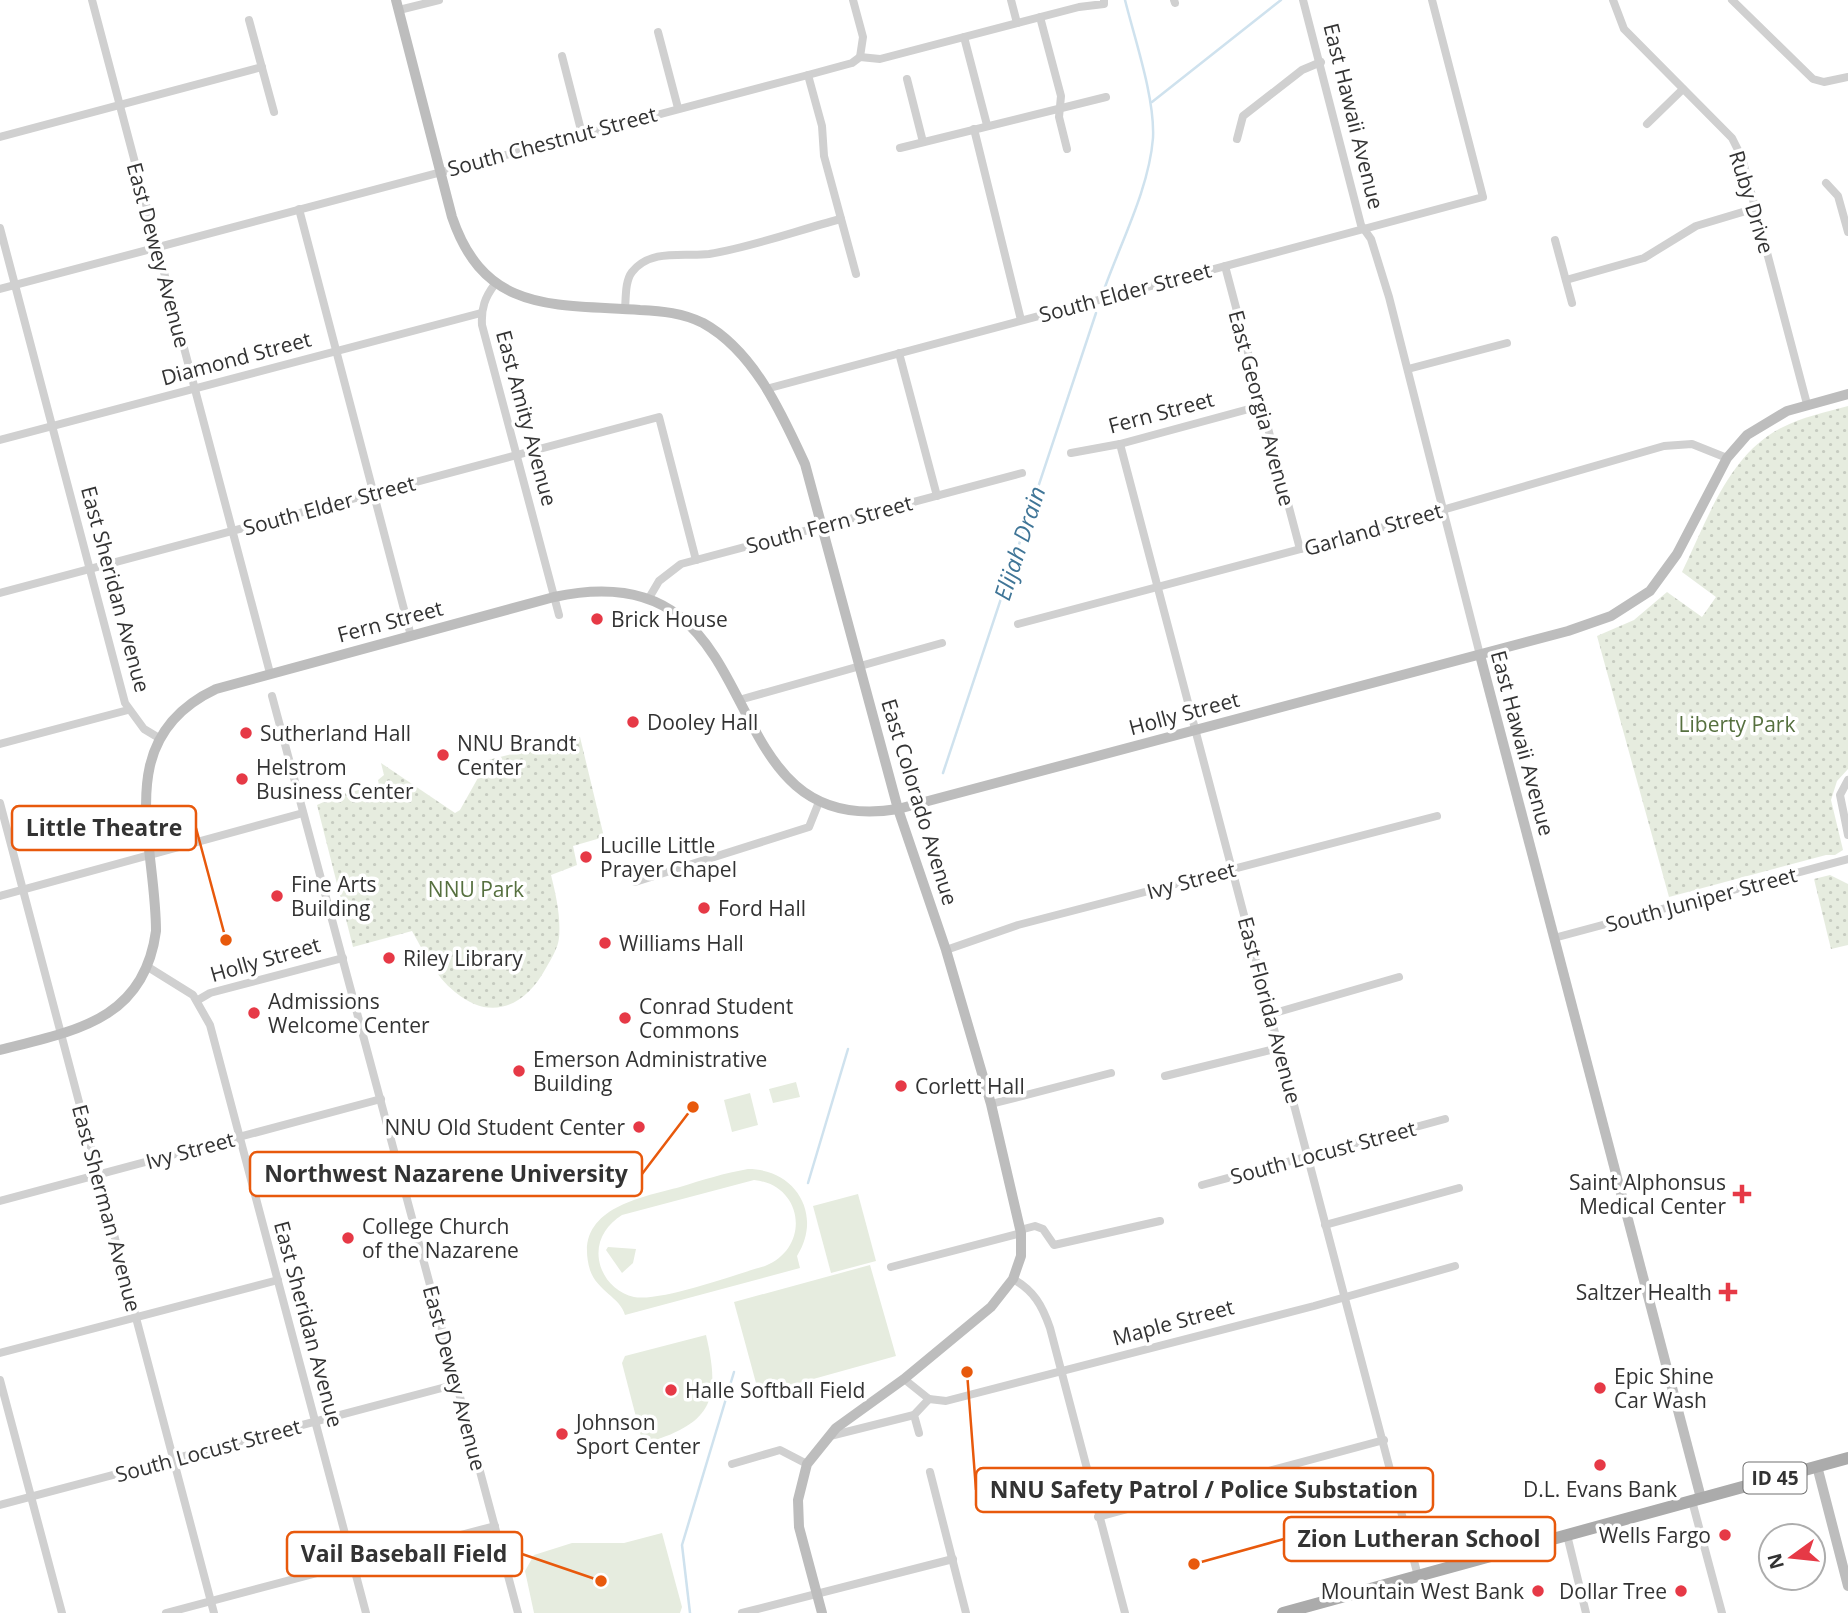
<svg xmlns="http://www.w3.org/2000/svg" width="1848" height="1613" font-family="'Open Sans',sans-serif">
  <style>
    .grass { fill: #e6ecdf; fill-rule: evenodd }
    .park { fill: url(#park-dots) }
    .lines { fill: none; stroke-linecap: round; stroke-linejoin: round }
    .stream { stroke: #cfe2ee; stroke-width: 2.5 }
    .street { stroke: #d0d0d0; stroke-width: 8 }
    .secondary { stroke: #bdbdbd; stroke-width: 10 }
    .primary { stroke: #ababab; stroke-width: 12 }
    .poi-dot { fill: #e63946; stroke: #fff; stroke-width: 2.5 }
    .labels { text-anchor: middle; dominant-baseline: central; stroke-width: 7; stroke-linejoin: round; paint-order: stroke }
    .shield { fill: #fff; stroke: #707070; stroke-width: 2 }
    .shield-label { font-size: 19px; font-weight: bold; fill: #333 }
    .street-label { font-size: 21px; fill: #333; stroke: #fff }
    .poi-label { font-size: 21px; fill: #333; stroke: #fff; text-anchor: start }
    .park-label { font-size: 21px; fill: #56703f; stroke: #fff }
    .water-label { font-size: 23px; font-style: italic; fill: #3f7597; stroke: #fff }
    .leader { fill: none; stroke: #e8590c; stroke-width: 2.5 }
    .callout-dot { fill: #e8590c; stroke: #fff; stroke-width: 2.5 }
    .callout { fill: #fff; stroke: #e8590c; stroke-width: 2.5 }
    .callout-label { font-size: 23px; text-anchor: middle; font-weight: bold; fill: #333 }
  </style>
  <defs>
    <pattern id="park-dots" width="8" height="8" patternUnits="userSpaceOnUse" patternTransform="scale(1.75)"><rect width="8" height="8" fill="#e6ecdf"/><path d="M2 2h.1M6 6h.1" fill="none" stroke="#c6cbc0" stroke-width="1.8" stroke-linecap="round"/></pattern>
  </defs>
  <rect width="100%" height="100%" fill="#fff"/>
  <!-- grass -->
  <g class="grass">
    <path d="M796,1082L800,1097L773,1103L769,1089Z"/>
    <path d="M750,1093L758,1125L732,1132L724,1100Z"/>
    <path d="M748,1169C796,1169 823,1215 797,1256L800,1268L625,1315C620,1297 597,1291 590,1270C572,1209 639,1198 680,1187C702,1180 725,1173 748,1169ZM754,1180C804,1185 811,1248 765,1266C736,1274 661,1302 634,1297C616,1293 602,1278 599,1260C596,1241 606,1225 622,1215Z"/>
    <path d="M858,1194L876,1261L831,1273L813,1206Z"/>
    <path d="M608,1247L636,1249L633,1263L622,1273L606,1250Z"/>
    <path d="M870,1265L896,1356L759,1394L734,1302Z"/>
    <path d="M706,1335C722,1403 710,1424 643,1444L622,1363L625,1356Z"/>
    <path d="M662,1533L682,1607L680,1613H534L525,1571L534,1555L572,1543H624Z"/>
  </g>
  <!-- park -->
  <g class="park">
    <path d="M1848,406V769L1837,781L1831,800L1843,850L1835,855H1826L1669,897L1597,636L1634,620L1667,592L1702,617L1716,597L1682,572C1707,521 1728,455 1781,428C1802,417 1826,412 1848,406Z"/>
    <path d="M580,737L604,837L573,846L577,865L551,875C556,895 561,917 559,938C558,948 551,959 546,968C526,1005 492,1023 455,992C435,976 424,952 412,931L353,947L317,805L339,795L379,785L378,780L384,775L381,763L455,813L460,810L488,760Z"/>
    <path d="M1830,875L1848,884V945L1831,949L1814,879Z"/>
  </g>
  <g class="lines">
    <!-- stream -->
    <g class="stream">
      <path d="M1152,102L1281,0"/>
      <path d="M1105,287C1122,240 1149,188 1153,138C1155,98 1135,40 1125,0"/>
      <path d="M943,773L1096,313"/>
      <path d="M808,1183L848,1049"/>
      <path d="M690,1613L682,1545L734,1372"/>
    </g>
    <!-- street -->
    <g class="street">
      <path d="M92,0L270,673"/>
      <path d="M853,0L863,37L860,57"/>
      <path d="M1011,0L1017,23"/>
      <path d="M1174,0L1175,3"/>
      <path d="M1303,0L1361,225L1371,239L1389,297L1480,655"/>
      <path d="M1613,0L1624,29L1732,138L1742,158L1807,404"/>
      <path d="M1732,0L1813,79L1824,82L1848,77"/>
      <path d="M399,10L439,0"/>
      <path d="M1040,17L1061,96L1059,117L1067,149"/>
      <path d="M249,20L274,112"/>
      <path d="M658,32L678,108"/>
      <path d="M964,37L987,125"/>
      <path d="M562,56L582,134"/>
      <path d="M808,75L822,126L824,156L856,274"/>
      <path d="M907,79L923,142"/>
      <path d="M1647,124L1683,89"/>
      <path d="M974,129L1021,320"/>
      <path d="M0,137L262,67"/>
      <path d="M1237,139L1243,116L1302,70L1321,62"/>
      <path d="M900,148L1106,97"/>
      <path d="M1826,183L1838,196L1848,232"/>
      <path d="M299,209L411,636"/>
      <path d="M0,228L125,703L144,729L159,738"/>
      <path d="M1555,240L1572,303"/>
      <path d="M1225,266L1300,549"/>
      <path d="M1566,280L1644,258L1696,226L1756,208"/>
      <path d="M495,284C485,297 481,308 482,325L559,615"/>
      <path d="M0,289L808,75L852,63L860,57L880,59L1079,7L1104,4V0"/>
      <path d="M625,309C626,297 625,281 632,272C651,248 685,257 709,254C753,247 798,230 841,219"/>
      <path d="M899,353L937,496"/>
      <path d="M1408,369L1507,343"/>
      <path d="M766,389L1483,197L1432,0"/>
      <path d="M0,440L481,313"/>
      <path d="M1120,444L1418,1576"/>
      <path d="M1071,453L1120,444L1260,406"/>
      <path d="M0,593L659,417L696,560"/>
      <path d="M649,598L659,581L681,564L1022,473"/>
      <path d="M1018,624L1380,528L1664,446L1692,444L1727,458"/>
      <path d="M272,696L518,1613"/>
      <path d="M739,700L942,643"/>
      <path d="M0,744L128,710"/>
      <path d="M1848,780L1840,795L1848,835"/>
      <path d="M0,803L214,1613"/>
      <path d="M635,882L809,827L819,802"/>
      <path d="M0,896L303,813"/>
      <path d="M1554,938L1848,859"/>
      <path d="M946,950L1018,925L1437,816"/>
      <path d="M148,967L193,995L210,1025L366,1613"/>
      <path d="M198,1000L210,993L343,958"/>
      <path d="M1271,1014L1399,977"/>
      <path d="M1165,1076L1279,1048"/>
      <path d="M991,1104L1111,1073"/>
      <path d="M1202,1185L1445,1119"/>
      <path d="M0,1201L381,1099"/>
      <path d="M1325,1225L1459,1188"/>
      <path d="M1020,1230L1035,1226L1043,1229L1054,1245L1160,1221"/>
      <path d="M891,1267L1021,1233"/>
      <path d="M1013,1279C1034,1291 1042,1305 1050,1328L1125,1613"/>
      <path d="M0,1353L278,1280"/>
      <path d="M904,1379L929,1399L946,1401L1314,1306L1455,1266"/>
      <path d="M0,1380L62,1613"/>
      <path d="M919,1433L914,1415L929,1399"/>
      <path d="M830,1436L914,1415"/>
      <path d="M732,1464L780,1450L807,1464"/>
      <path d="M930,1472L966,1613"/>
      <path d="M1692,1501L1722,1613"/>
      <path d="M0,1505L457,1384"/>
      <path d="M1098,1517L1384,1440"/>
      <path d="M1567,1535L1586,1613"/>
      <path d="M166,1613L495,1526"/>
      <path d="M742,1613L953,1559"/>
    </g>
    <!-- secondary -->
    <g class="secondary">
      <path d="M396,0L452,217C485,314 554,304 640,310C662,311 683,313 703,323C754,351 782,414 805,464L898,809L946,950L991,1104L1021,1233V1256L1013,1279L991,1307L904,1379L836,1428L807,1464L798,1500L799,1527L822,1613"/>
      <path d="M1480,655L1701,1498"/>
      <path d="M0,1050C74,1031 144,1021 156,931C156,841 110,739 216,689L554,597C782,547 700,842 898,809L1568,631L1611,616L1650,591L1677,554L1727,458L1747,435L1787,411L1848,394"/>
      <path d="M1817,1466L1848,1586"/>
    </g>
    <!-- primary -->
    <path class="primary" d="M1283,1613L1848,1458"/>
  </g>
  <!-- markers -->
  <g class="poi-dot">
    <circle cx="597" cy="619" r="7"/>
    <circle cx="633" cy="722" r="7"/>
    <circle cx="246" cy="733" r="7"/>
    <circle cx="443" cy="755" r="7"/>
    <circle cx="242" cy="779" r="7"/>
    <circle cx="586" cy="857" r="7"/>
    <circle cx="277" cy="896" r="7"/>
    <circle cx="704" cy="908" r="7"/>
    <circle cx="605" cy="943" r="7"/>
    <circle cx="389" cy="958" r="7"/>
    <circle cx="254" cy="1013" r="7"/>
    <circle cx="625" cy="1018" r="7"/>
    <circle cx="519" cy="1071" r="7"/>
    <circle cx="901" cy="1086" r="7"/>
    <circle cx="639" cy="1127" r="7"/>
    <path d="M1738.5 1183.5h7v7h7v7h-7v7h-7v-7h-7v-7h7z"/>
    <circle cx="348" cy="1238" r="7"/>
    <path d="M1724.5 1281.5h7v7h7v7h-7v7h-7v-7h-7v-7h7z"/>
    <circle cx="1600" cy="1388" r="7"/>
    <circle cx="671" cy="1390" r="7"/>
    <circle cx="562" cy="1434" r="7"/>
    <circle cx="1600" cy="1465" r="7"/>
    <circle cx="1725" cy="1535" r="7"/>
    <circle cx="1538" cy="1591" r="7"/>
    <circle cx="1681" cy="1591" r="7"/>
  </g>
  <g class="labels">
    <!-- shield labels -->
    <rect class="shield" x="1743.5" y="1462.5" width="63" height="31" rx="5"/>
    <g class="shield-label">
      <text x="1775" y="1478">ID 45</text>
    </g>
    <!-- street labels -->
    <g class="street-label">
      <text transform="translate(1354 116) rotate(76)">East Hawaii Avenue</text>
      <text transform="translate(552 141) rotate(-15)">South Chestnut Street</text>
      <text transform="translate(1752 202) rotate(73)">Ruby Drive</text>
      <text transform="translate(159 255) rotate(75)">East Dewey Avenue</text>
      <text transform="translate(1125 292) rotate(-15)">South Elder Street</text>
      <text transform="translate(236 358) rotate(-15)">Diamond Street</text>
      <text transform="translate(1262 408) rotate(75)">East Georgia Avenue</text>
      <text transform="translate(1161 412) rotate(-15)">Fern Street</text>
      <text transform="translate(527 418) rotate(75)">East Amity Avenue</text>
      <text transform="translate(329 505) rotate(-15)">South Elder Street</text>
      <text transform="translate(829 524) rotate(-15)">South Fern Street</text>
      <text transform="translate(1373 529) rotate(-16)">Garland Street</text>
      <text transform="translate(116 589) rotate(75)">East Sheridan Avenue</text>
      <text transform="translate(390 621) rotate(-15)">Fern Street</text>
      <text transform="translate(1184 713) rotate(-15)">Holly Street</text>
      <text transform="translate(1523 743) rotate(75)">East Hawaii Avenue</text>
      <text transform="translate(920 802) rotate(73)">East Colorado Avenue</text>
      <text transform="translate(1191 880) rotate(-15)">Ivy Street</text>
      <text transform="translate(1701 899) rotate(-15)">South Juniper Street</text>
      <text transform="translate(265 959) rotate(-16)">Holly Street</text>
      <text transform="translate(1270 1010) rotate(75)">East Florida Avenue</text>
      <text transform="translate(190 1150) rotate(-15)">Ivy Street</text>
      <text transform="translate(1323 1152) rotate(-15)">South Locust Street</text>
      <text transform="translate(107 1208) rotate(75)">East Sherman Avenue</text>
      <text transform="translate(1173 1322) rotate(-15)">Maple Street</text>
      <text transform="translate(309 1324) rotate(75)">East Sheridan Avenue</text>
      <text transform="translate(455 1378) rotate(75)">East Dewey Avenue</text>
      <text transform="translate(208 1450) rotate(-15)">South Locust Street</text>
    </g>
    <!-- poi labels -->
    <g class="poi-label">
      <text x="611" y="619">Brick House</text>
      <text x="647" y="722">Dooley Hall</text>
      <text x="260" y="733">Sutherland Hall</text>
      <text x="457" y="743">NNU Brandt<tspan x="457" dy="24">Center</tspan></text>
      <text x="256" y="767">Helstrom<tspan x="256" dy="24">Business Center</tspan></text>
      <text x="600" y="845">Lucille Little<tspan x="600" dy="24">Prayer Chapel</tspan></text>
      <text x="291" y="884">Fine Arts<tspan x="291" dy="24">Building</tspan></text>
      <text x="718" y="908">Ford Hall</text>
      <text x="619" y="943">Williams Hall</text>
      <text x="403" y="958">Riley Library</text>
      <text x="268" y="1001">Admissions<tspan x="268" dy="24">Welcome Center</tspan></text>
      <text x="639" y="1006">Conrad Student<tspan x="639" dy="24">Commons</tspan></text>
      <text x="533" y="1059">Emerson Administrative<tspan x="533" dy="24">Building</tspan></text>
      <text x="915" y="1086">Corlett Hall</text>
      <text x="625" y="1127" text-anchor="end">NNU Old Student Center</text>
      <text x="1726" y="1182" text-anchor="end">Saint Alphonsus<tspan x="1726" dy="24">Medical Center</tspan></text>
      <text x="362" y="1226">College Church<tspan x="362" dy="24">of the Nazarene</tspan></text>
      <text x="1712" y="1292" text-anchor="end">Saltzer Health</text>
      <text x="1614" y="1376">Epic Shine<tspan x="1614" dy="24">Car Wash</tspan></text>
      <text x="685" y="1390">Halle Softball Field</text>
      <text x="576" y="1422">Johnson<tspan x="576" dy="24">Sport Center</tspan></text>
      <text x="1600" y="1489" text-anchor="middle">D.L. Evans Bank</text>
      <text x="1711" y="1535" text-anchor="end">Wells Fargo</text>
      <text x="1524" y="1591" text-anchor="end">Mountain West Bank</text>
      <text x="1667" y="1591" text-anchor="end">Dollar Tree</text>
    </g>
    <!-- park labels -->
    <g class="park-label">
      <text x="1737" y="724">Liberty Park</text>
      <text x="476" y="889">NNU Park</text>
    </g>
    <!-- water labels -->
    <g class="water-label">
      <text transform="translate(1019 543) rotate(-72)">Elijah Drain</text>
    </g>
  </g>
  <!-- callouts -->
  <path class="leader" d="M226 940L196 828M693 1107L642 1174M967 1372L976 1490M1194 1564L1284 1539M601 1581L522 1554"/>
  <g class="callout-dot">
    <circle cx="226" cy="940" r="7"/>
    <circle cx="693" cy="1107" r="7"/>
    <circle cx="967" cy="1372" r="7"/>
    <circle cx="1194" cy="1564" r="7"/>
    <circle cx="601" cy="1581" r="7"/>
  </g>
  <g class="callout">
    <rect x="12" y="806" width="184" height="44" rx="7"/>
    <rect x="250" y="1152" width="392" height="44" rx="7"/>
    <rect x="976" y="1468" width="457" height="44" rx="7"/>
    <rect x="1284" y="1517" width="271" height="44" rx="7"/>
    <rect x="287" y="1532" width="235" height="44" rx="7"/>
  </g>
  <g class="callout-label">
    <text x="104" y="836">Little Theatre</text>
    <text x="446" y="1182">Northwest Nazarene University</text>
    <text x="1204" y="1498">NNU Safety Patrol / Police Substation</text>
    <text x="1419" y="1547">Zion Lutheran School</text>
    <text x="404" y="1562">Vail Baseball Field</text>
  </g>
  <!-- north arrow -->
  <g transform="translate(1792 1557) rotate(255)"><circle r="33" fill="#ffffff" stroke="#adadad" stroke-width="2"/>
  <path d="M0-5L12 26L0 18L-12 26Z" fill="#e63946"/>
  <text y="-10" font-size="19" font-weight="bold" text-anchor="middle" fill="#333333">N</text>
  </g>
</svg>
